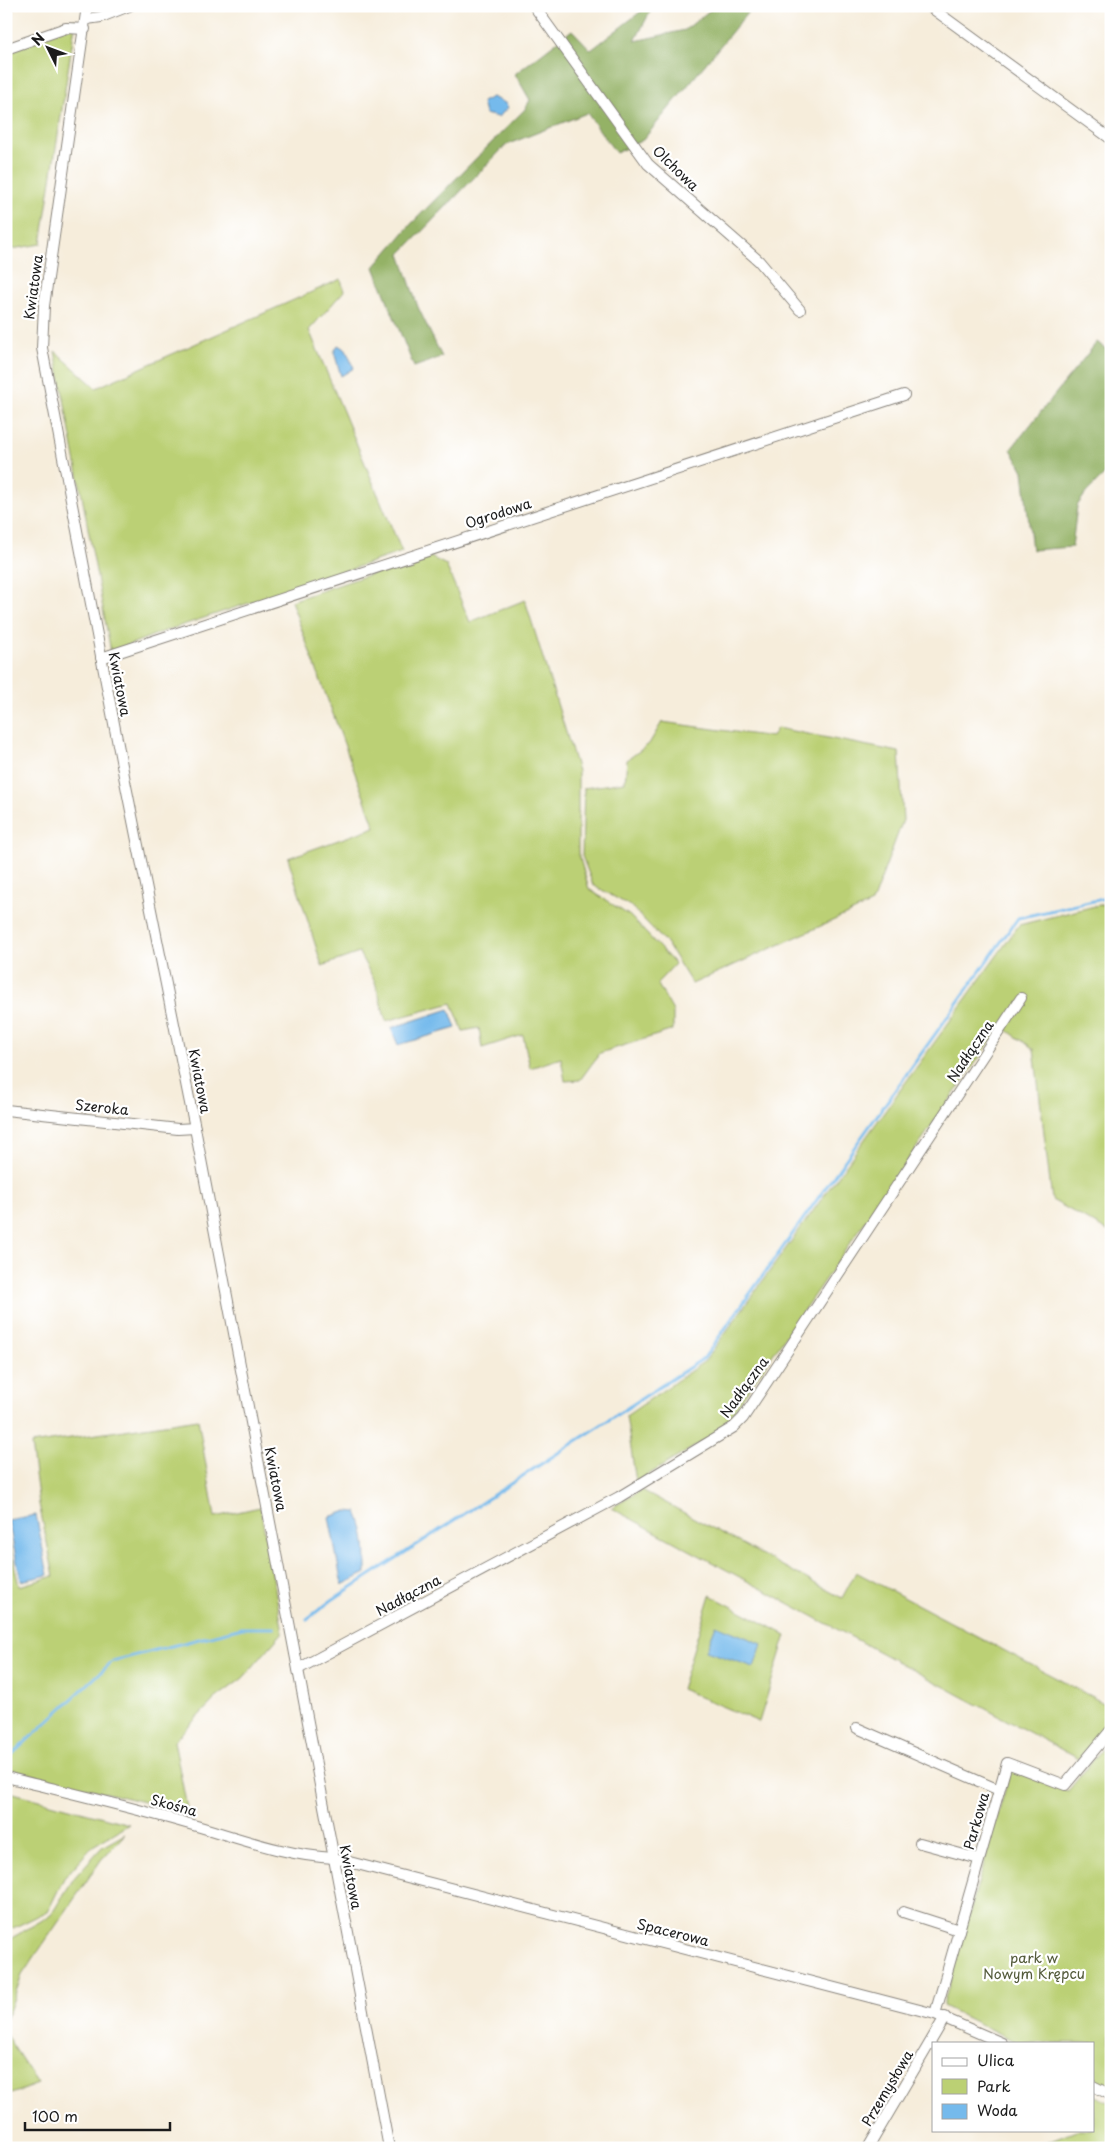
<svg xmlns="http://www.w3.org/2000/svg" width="1117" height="2154" font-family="'Playpen Sans',sans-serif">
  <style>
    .green { fill: #bbd074; stroke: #6c7648 }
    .forest { fill: #94b266; stroke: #586741 }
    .water { fill: #75baec; stroke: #486b84 }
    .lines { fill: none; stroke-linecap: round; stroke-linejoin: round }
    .stream { stroke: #75baec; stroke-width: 3 }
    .minor-casing { stroke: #89847c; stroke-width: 12 }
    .minor { stroke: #fff; stroke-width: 10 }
    .rail { stroke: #1c1c1c; stroke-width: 3 }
    .labels { text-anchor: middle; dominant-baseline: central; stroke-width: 4.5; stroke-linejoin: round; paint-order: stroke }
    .street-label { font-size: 14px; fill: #1c1c1c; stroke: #fff }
    .park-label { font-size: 14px; fill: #545b3b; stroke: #fff }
  </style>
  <rect width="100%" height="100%" fill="#fff"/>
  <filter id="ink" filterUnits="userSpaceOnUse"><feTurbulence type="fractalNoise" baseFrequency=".02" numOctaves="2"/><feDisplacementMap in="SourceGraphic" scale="10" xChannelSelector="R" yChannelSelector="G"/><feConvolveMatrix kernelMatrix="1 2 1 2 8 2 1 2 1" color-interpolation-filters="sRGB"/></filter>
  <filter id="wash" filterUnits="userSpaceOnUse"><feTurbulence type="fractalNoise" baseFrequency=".0096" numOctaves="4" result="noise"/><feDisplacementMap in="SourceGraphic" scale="20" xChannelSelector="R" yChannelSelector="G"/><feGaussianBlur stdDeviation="1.12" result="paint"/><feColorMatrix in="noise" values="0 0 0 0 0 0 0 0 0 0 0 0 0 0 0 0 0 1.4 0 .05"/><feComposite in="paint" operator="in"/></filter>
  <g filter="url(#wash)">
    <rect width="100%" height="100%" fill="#f6eddb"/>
    <!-- green -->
    <g class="green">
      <path d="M76,19L41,244L6,250V46Z"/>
      <path d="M341,279L344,291L309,330L402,552L162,632L111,652L55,351L96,388Z"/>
      <path d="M427,555L446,565L470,622L525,600L578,771V852L589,889L630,916L675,964L657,983L673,1011V1030L600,1053L580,1080L565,1081L561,1058L530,1068L523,1035L482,1048L479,1028L463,1031L452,1003L386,1021L375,982L359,953L322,966L288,858L375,827L291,601Z"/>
      <path d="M662,722L772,737L777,728L899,752L903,820L872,903L692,984L667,944L632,907L593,885L582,856L584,788L625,782L627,760L649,744Z"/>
      <path d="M1111,902V1233L1052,1200L1034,1049L1001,1026L719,1432L636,1482L626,1416L705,1361L1019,925Z"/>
      <path d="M198,1419L215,1517L260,1507L283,1632L243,1678L216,1698L174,1741L188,1813L6,1768V1529L19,1586L54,1576L39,1504L31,1444Z"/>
      <path d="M642,1490L842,1598L856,1572L1111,1707V1719L1079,1759L611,1508Z"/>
      <path d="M710,1595L786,1635L759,1722L681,1689Z"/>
      <path d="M1111,1738V2086L1109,2087L1093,2080V2043H1018L943,2006L1011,1769L1068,1791Z"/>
      <path d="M6,1791L129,1824L93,1846L64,1878L48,1911L7,1931Z"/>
      <path d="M125,1834L101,1860L22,1975L6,2020V1938L10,1939L51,1915L74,1878L102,1847Z"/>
      <path d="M6,2035L38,2084L6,2096Z"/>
      <path d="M1093,2095L1111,2103V2148H1002L1043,2143L1076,2130H1093Z"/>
    </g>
    <!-- forest -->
    <g class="forest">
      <path d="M648,6H653L635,41L685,30L715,6H753L643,140L616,153L587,113L506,145L400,254L418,307L442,357L414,367L374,267L412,223L525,109L530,100L515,74L572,30L591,50Z"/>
      <path d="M1097,342L1111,353V432L1103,441L1111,448V468L1086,493L1077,506L1072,547L1032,550L1023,471L1011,449Z"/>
    </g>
    <!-- water -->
    <g class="water">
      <path d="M492,97L505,103L508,108L498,117L485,114L482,102Z"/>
      <path d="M338,345L346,350L354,368L341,376L334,352Z"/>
      <path d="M449,1009L456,1028L398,1045L391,1028Z"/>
      <path d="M347,1511L357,1512C366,1531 366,1552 366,1573L342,1585L329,1517Z"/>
      <path d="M36,1515L48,1575L21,1581L8,1520Z"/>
      <path d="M716,1625L762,1644L754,1667L706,1651Z"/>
    </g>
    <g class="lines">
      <!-- stream -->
      <g class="stream">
        <path d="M307,1619L332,1600L704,1358L1018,918L1111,897"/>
        <path d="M6,1760L113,1661L242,1628H274"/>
      </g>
    </g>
  </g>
  <g filter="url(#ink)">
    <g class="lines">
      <defs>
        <g id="minor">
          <path d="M87,6L44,306L42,348L125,781L195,1128L389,2148"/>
          <path d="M534,6L648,164L759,261L800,310"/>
          <path d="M929,6L1111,139"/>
          <path d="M87,19L101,17L129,6"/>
          <path d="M6,49L66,28L85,29"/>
          <path d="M101,658L904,395"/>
          <path d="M6,1110L178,1129L195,1128"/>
          <path d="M298,1669L619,1497L734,1427L743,1418L1021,998"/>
          <path d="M857,1728L999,1790"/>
          <path d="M6,1777C66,1792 127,1806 186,1823C234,1836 284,1856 334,1858L935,2014L1002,2043"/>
          <path d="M920,1843L979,1859"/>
          <path d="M903,1912L959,1930"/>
          <path d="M935,2014L1007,1763L1065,1785L1111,1730"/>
          <path d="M1093,2086L1111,2095"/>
          <path d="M868,2148L945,2017"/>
        </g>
      </defs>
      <!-- minor casing -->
      <use href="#minor" class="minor-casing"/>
      <!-- minor -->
      <use href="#minor" class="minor"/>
      <!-- rail -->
      <path class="rail" d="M6,10L18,6"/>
    </g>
  </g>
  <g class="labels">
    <!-- street labels -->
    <g class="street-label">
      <text transform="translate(676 168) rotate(44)">Olchowa</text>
      <text transform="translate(33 287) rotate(-82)">Kwiatowa</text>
      <text transform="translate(498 513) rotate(-18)">Ogrodowa</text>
      <text transform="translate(120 684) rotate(79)">Kwiatowa</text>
      <text transform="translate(970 1051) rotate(-56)">Nadłączna</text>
      <text transform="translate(200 1081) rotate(79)">Kwiatowa</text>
      <text transform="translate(102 1107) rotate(6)">Szeroka</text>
      <text transform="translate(744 1387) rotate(-54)">Nadłączna</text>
      <text transform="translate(276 1479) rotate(79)">Kwiatowa</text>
      <text transform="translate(408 1595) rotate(-28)">Nadłączna</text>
      <text transform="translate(174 1805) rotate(15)">Skośna</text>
      <text transform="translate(976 1821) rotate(-74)">Parkowa</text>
      <text transform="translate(351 1877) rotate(79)">Kwiatowa</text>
      <text transform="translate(673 1932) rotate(14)">Spacerowa</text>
      <text transform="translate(887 2088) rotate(-59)">Przemysłowa</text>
    </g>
    <!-- park labels -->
    <g class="park-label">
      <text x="1034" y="1957">park w<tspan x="1034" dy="16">Nowym Krępcu</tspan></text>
    </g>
  </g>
  <!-- margin -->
  <rect width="1117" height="2154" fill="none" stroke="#fff" stroke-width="25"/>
  <!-- legend -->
  <rect x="932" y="2042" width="162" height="90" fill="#ffffff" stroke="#a4a4a4"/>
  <rect x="942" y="2058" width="25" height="8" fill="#ffffff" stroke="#a4a4a4"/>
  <text x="977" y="2066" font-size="15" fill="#1c1c1c">Ulica</text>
  <rect x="942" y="2079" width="25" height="15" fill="#bbd074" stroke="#a4a4a4"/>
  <text x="977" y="2092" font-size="15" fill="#1c1c1c">Park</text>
  <rect x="942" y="2104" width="25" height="15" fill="#75baec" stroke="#a4a4a4"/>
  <text x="977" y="2116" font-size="15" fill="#1c1c1c">Woda</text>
  <!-- north arrow -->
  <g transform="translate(48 48) rotate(312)" stroke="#ffffff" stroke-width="4" paint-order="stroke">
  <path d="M0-4L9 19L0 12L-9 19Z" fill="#1c1c1c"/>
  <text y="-8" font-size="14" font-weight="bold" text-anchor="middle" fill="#1c1c1c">N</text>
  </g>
  <!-- scale -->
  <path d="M25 2122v8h145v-8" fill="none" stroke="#1c1c1c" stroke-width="2.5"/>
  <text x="32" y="2122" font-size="15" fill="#1c1c1c" stroke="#ffffff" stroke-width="4" paint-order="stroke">100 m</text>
</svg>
